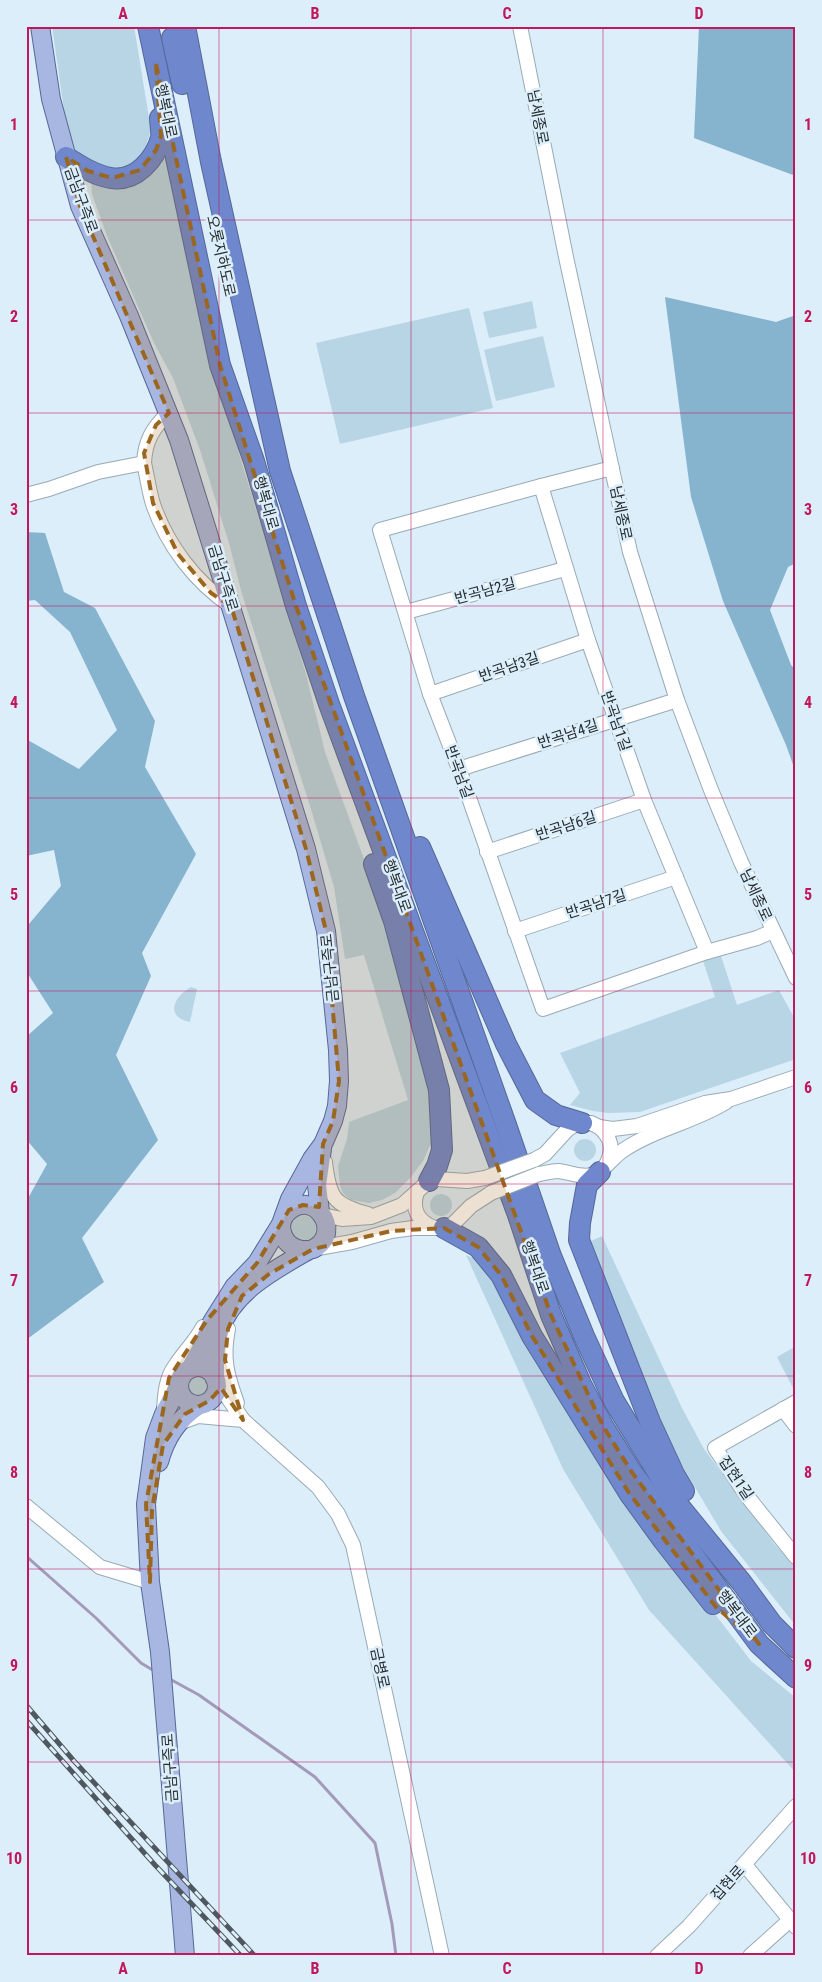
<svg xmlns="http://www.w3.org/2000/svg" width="822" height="1982" font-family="'Roboto Condensed','Noto Sans KR',sans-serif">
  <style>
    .green { fill: #b8d5e6 }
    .forest { fill: #86b3ce }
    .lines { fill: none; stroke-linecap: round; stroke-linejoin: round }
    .stream { stroke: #a39aba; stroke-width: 3 }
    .minor-casing { stroke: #99aab4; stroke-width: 16 }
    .major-casing { stroke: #556897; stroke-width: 20 }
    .highway-casing { stroke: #556897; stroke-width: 22 }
    .minor { stroke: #fff; stroke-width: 14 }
    .major { stroke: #a8b7e1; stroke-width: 18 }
    .highway { stroke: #6e87cd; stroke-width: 20 }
    .rail-casing { stroke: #4f585e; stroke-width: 5 }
    .rail { stroke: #dceefa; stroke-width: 3; stroke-dasharray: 9; stroke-linecap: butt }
    .minor-bridge-casing { stroke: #99aab4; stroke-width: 16; stroke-linecap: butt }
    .minor-bridge { stroke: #fff; stroke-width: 14 }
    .marked { fill: #9b661e; fill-opacity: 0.2; stroke: #9b661e; stroke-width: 4; stroke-dasharray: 10 6; stroke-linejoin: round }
    .grid { fill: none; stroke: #c2185b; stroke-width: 1; stroke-opacity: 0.55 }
    .labels { text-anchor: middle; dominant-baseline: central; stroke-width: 5; stroke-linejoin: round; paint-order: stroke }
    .street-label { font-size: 15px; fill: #272e32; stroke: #dceefa }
    .neatline { fill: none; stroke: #c2185b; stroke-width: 2 }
    .grid-label { font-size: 16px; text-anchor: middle; font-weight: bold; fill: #c2185b }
  </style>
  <rect width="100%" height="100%" fill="#dceefa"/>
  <!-- green -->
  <g class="green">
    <path d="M52,26H134L151,130L145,149L138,160L128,166L107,172L75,158L64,110Z"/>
    <path d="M159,157L168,159L218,384L306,674L325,752L384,914L435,1106L433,1139L423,1161L411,1177L395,1193L382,1200L369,1203L351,1200L343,1193L340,1186L338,1166L347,1139L349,1122L408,1100L364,955L345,959L334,887L311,809L242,594L229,543L200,450L173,378L154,343L107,236L92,194L91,182Z"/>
    <path d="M532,301L537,328L489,338L483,312Z"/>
    <path d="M469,308L493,408L340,444L316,343Z"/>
    <path d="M543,336L555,387L496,401L484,350Z"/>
    <path d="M721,956L737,1005L779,990L796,1021V1059L640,1112L608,1113L593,1111L570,1105L580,1093L560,1053L715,997L703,961Z"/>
    <path d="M191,987L197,989L190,1022C165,1017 173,997 191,987Z"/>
    <circle cx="585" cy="1150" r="11"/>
    <circle cx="441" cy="1205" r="11"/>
    <circle cx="303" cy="1228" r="13"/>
    <path d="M602,1236L682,1408L704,1449L775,1545L796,1566V1626L721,1531L665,1437L591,1241Z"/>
    <path d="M466,1255L475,1259L499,1284L633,1507L751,1661L796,1698V1773L649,1610L563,1469Z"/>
    <path d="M796,1346V1394L777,1357Z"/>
    <circle cx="198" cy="1386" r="10"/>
  </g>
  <!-- forest -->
  <g class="forest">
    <path d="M699,26H796V182L793,175L694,138Z"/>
    <path d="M665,297L776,322L796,315V563L788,567L770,610L791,665L796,670V773L786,745L723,601L691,497Z"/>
    <path d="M26,532L45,533L64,592L95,608L155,721L145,767L196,854L142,953L151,976L116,1055L158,1140L82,1238L104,1282L26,1340V1202L47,1164L26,1139V1037L53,1013L28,974H26V924H29L61,886L54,850L26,856V739L79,769L117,730L70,632L35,600L26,601Z"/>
  </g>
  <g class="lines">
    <!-- stream -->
    <g class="stream">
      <path d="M26,1556L96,1618L141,1663L156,1672"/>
      <path d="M168,1678L199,1695L315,1777L375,1843L392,1924L396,1956"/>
    </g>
    <defs>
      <g id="minor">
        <path d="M520,26L566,257L630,552L677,700L711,790L741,862L796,978"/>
        <path d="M144,463C145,441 153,427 169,413"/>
        <path d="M612,468L541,486L380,530L430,694L459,769L543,1009L707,952L757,938L773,931"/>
        <path d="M541,486L588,640L644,800L707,952"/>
        <path d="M26,495L49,489L98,472L144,463C147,476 149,491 153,504C167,545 195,582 231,606"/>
        <path d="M406,612L565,569"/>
        <path d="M430,694L588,640"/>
        <path d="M459,769L677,700"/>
        <path d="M487,852L644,800"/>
        <path d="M515,931L676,877"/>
        <path d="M599,1127C612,1138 614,1150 606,1165"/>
        <path d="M534,1160L545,1154L567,1130L574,1125L582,1123H591L599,1127L613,1129L637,1126L705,1103L731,1099L796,1077"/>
        <path d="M325,1162C329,1197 333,1205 368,1214"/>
        <path d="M539,1174C545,1173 552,1171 558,1171C569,1172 581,1178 592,1175C604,1171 612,1158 622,1151C654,1129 694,1122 726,1102"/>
        <path d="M417,1192C411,1209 418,1222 435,1228"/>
        <path d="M322,1215L342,1219L371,1217L402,1205L429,1181L436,1179L467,1181L485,1178"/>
        <path d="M312,1249L352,1242L391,1231L413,1228H444L452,1225L471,1206L491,1193"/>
        <path d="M228,1329C222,1359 227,1375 237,1403"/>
        <path d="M216,1385L224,1392L243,1420L318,1487L338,1514L353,1545L442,1956"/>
        <path d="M796,1402L715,1448L747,1496L796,1557"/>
        <path d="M164,1409C165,1395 166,1378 175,1366C184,1352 195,1342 203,1327"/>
        <path d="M783,1409L796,1426"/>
        <path d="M182,1422L198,1416L243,1420"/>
        <path d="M26,1506L100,1567L150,1582"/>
        <path d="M745,1865L796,1927"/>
        <path d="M657,1956L689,1926L796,1806"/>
        <path d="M750,1956L790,1920"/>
      </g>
      <g id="major">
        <path d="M40,26L51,99L80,206L129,316L179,440L306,849L326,931L338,1050L339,1081L337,1106L333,1121L323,1144L312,1159L290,1199L281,1224L257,1263L234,1287L212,1322L202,1347L190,1369"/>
        <path d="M320,1212L317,1185L322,1149"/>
        <path d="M284,1216C311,1183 346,1232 313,1249"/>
        <path d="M281,1224C281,1241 292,1251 309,1250"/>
        <circle cx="198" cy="1386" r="19"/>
        <path d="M215,1379C215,1364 214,1347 219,1332C232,1292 274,1270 309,1250"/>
        <path d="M179,1385L164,1414L155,1438L146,1504L150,1582L160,1652L185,1956"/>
        <path d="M159,1462C165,1439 178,1419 198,1406"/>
      </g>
      <g id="highway">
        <path d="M148,26L220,365L254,461L296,606L329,704L518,1215L551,1315L581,1384L603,1426L631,1471L759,1644L796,1678"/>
        <path d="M185,26L211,162L280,471L354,696L505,1122L551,1256L584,1336L614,1401L675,1501L742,1583L772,1624L796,1648"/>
        <path d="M172,38L182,84"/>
        <path d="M66,157C80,166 94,175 111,178C136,182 155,159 161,138C162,132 160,124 160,118"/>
        <path d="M420,847L506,1044L535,1100L556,1115L582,1123"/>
        <path d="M374,864L394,921L439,1090L442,1150L437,1166L429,1181"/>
        <path d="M600,1172L587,1185L580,1223L579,1240L650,1422L674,1474L684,1491"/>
        <path d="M444,1228L478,1247L501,1275L532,1336L629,1493L663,1540L713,1604"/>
      </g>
    </defs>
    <!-- minor casing -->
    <use href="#minor" class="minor-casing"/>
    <!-- major casing -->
    <use href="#major" class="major-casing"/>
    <!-- highway casing -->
    <use href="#highway" class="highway-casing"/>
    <!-- minor -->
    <use href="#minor" class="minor"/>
    <!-- major -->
    <use href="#major" class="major"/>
    <!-- highway -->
    <use href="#highway" class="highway"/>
    <defs>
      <g id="rail">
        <path d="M26,1705L74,1761L255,1956"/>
        <path d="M26,1720L155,1865L241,1956"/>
      </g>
    </defs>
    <!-- rail casing -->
    <use href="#rail" class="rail-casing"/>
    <!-- rail -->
    <use href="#rail" class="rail"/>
    <defs>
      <g id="minor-bridge">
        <path d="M485,1178L534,1160"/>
        <path d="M491,1193L539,1174"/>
      </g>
    </defs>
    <!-- minor-bridge casing -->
    <use href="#minor-bridge" class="minor-bridge-casing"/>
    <!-- minor-bridge -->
    <use href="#minor-bridge" class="minor-bridge"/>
  </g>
  <!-- marked area -->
  <path class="marked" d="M156,64L220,365L296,606L551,1315L603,1426L631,1471L759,1644L716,1607L629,1493L532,1336L501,1275L478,1247L444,1228L391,1231L313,1249L269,1274L242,1296L228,1329L225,1360L243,1420L221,1388L209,1401L185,1414L163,1445L152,1510L150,1582L146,1504L169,1378L207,1320L257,1263L289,1210L303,1205L319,1207L323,1144L333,1121L339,1081L326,931L306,849L231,606L211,593L178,554L153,503L144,453L156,425L169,413L80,206L66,157L88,171L112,178L140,170L156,150L161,136Z"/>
  <!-- grid -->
  <path class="grid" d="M219,26V1956M411,26V1956M603,26V1956M26,220H796M26,413H796M26,606H796M26,798H796M26,991H796M26,1184H796M26,1376H796M26,1569H796M26,1762H796"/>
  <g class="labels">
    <!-- street labels -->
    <g class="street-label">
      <text transform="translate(166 111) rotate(78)">행복대로</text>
      <text transform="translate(538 117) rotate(79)">남세종로</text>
      <text transform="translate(81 200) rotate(70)">금남구즉로</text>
      <text transform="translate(221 256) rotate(77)">오롯지하도로</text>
      <text transform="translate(266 503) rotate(74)">행복대로</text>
      <text transform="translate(621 513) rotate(78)">남세종로</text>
      <text transform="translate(223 578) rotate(73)">금남구즉로</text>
      <text transform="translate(485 591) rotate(-15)">반곡남2길</text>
      <text transform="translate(509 667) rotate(-19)">반곡남3길</text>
      <text transform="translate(616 721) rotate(71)">반곡남1길</text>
      <text transform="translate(568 734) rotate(-18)">반곡남4길</text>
      <text transform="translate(459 772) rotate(70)">반곡남길</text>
      <text transform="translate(566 826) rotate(-18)">반곡남6길</text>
      <text transform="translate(397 886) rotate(70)">행복대로</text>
      <text transform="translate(756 895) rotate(65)">남세종로</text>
      <text transform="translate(596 904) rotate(-18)">반곡남7길</text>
      <text transform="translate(330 968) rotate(-96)">금남구즉로</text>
      <text transform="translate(535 1267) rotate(71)">행복대로</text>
      <text transform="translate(736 1478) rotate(56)">집현1길</text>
      <text transform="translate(737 1614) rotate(53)">행복대로</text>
      <text transform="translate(380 1668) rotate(78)">금병로</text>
      <text transform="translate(170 1768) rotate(-94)">금남구즉로</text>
      <text transform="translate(728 1883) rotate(-48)">집현로</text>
    </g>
  </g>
  <!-- border -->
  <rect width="822" height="1982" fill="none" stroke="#dceefa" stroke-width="55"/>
  <rect x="28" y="28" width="766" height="1926" class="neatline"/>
  <g class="grid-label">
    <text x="123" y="19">A</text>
    <text x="315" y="19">B</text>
    <text x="507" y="19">C</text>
    <text x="699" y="19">D</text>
    <text x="14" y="130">1</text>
    <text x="808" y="130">1</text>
    <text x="14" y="322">2</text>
    <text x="808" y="322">2</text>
    <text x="14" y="515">3</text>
    <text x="808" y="515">3</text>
    <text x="14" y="708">4</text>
    <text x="808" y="708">4</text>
    <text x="14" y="900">5</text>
    <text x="808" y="900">5</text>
    <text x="14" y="1093">6</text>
    <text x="808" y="1093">6</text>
    <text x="14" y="1286">7</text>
    <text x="808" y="1286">7</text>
    <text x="14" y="1478">8</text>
    <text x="808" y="1478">8</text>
    <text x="14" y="1671">9</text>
    <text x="808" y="1671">9</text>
    <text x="14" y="1864">10</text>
    <text x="808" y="1864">10</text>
    <text x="123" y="1974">A</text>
    <text x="315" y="1974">B</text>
    <text x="507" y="1974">C</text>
    <text x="699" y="1974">D</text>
  </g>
</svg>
